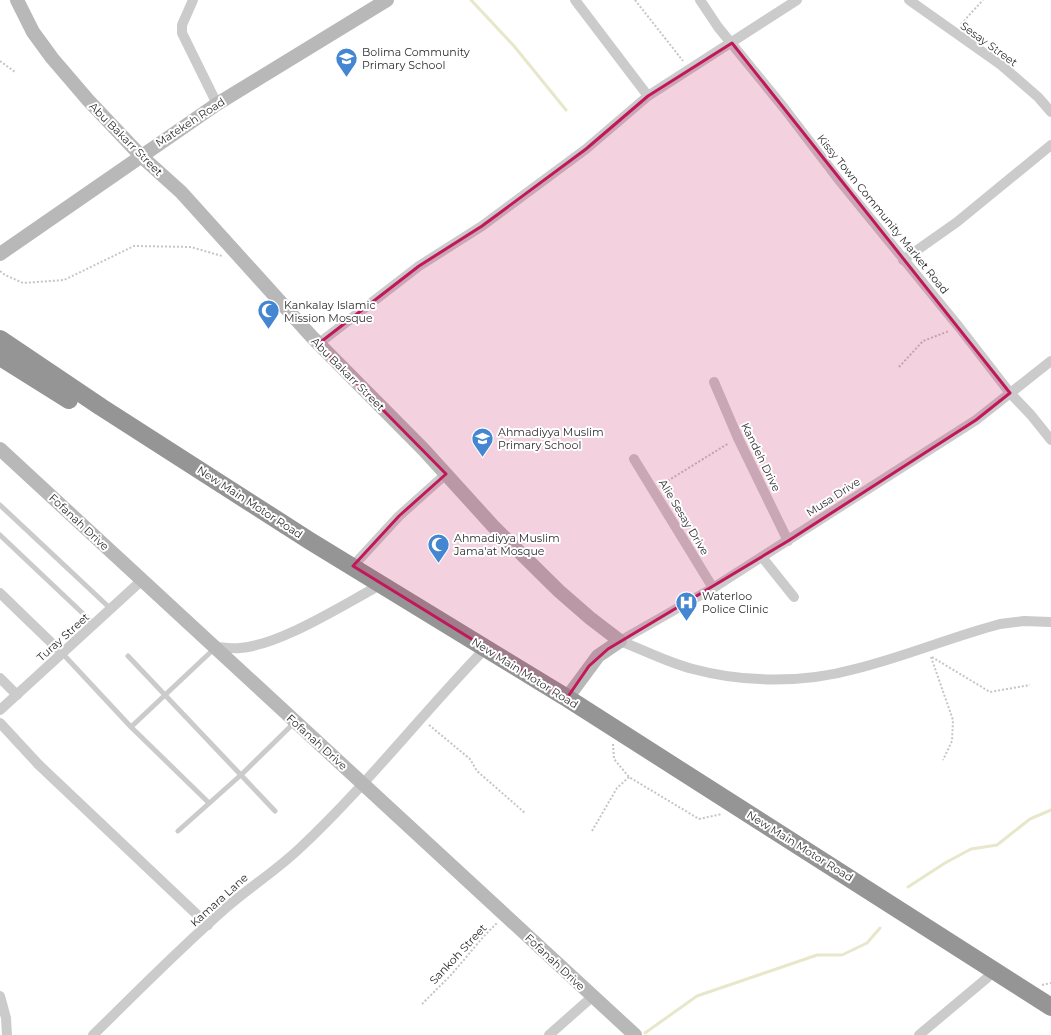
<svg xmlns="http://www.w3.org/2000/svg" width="1051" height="1035" font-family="Montserrat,sans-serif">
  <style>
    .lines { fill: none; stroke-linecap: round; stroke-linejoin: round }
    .stream { stroke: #e7e7cb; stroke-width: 3 }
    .path { stroke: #c5c5c5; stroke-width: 2; stroke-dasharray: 2 2; stroke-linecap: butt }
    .lane { stroke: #cbcbcb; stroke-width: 5 }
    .street { stroke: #cbcbcb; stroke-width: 10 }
    .secondary { stroke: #b8b8b8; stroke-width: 14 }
    .highway { stroke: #959595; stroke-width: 18 }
    .marked { fill: #c2185b; fill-opacity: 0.2; stroke: #c2185b; stroke-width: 3; stroke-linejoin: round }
    .labels { text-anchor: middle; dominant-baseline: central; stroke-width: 4; stroke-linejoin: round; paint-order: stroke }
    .street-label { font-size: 11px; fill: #2e2e2e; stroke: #fff }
    .poi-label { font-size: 11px; fill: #2e2e2e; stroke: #fff; text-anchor: start }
  </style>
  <rect width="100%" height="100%" fill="#fff"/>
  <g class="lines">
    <!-- stream -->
    <g class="stream">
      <path d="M471,0L514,46L566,110"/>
      <path d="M908,887L945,863L971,849L997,845L1030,819L1051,810"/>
      <path d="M645,1033L697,996L817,955H842L867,943L880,928"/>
    </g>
    <!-- path -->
    <g class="path">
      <path d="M635,0L683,61"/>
      <path d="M961,24L983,0"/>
      <path d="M0,61L15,72"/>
      <path d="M0,271L5,275L23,283L64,280L134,246L191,247L222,256"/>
      <path d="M899,367L923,341L949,331"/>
      <path d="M661,485L729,443"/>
      <path d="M931,657L953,720L952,741L943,760"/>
      <path d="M932,657L990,692L1030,685"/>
      <path d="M429,725L470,759L477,771L525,813"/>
      <path d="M613,744L614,759L629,777L699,819L722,814"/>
      <path d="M592,831L617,788L629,777"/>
      <path d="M1042,985L1051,983"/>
      <path d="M422,1004L452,974L484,936L497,923"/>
    </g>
    <!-- lane -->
    <g class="lane">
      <path d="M0,505L112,610"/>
      <path d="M0,535L94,624"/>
      <path d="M62,653L131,727L209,803"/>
      <path d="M128,656L275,811"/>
      <path d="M131,727L215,648"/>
      <path d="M178,831L242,774L294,723"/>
    </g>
    <!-- street -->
    <g class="street">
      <path d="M193,0L182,25V33L217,104"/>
      <path d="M575,0L648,96"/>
      <path d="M700,0L718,27L784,108L839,180L959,327L1010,393L1031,415L1051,440"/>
      <path d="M909,0L1001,65L1038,97L1051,112"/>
      <path d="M903,260L957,222L1051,145"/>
      <path d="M318,344L419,266L482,226L586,149L648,96L797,0"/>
      <path d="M714,382L738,438L788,541"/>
      <path d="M634,459L713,588"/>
      <path d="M762,557L794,597"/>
      <path d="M353,566L399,516L446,474"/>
      <path d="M0,593L62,653"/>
      <path d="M620,641L713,588L976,420L1051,361"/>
      <path d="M620,641C644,650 668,663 693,669C744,683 805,683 855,669C904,657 951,637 1000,624L1024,621L1051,622"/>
      <path d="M216,647C224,647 232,649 240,648C279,645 338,608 373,589"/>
      <path d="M0,678L17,695"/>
      <path d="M0,710L141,581"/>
      <path d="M0,723L38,764L208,925"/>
      <path d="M0,996L6,1018L7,1035"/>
      <path d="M93,1035C137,992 180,948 227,907C250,887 277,870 300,848C364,788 418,719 479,655"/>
      <path d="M549,1035L592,997"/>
      <path d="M919,1035L987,978"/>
    </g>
    <!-- secondary -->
    <g class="secondary">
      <path d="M17,0L33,32L52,58L88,100L141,156L181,192L312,337L424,450L493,526L559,591L590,618L620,641L598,656L567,698"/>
      <path d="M0,254L217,104L387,0"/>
      <path d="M0,449L635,1035"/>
    </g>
    <!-- highway -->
    <g class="highway">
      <path d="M0,339L101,407L310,541L567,698L1051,1007"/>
      <path d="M0,357L69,400"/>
    </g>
  </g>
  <!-- marked area -->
  <path class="marked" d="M732,43L1010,393L976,420L788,541L608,649L589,666L567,698L353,566L399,516L446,474L318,344L419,266L482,226L586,149L648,96Z"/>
  <!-- icons -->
  <defs>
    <symbol id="school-pin" viewBox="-11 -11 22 30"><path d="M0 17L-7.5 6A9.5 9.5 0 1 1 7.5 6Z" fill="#4486d1" stroke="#fff"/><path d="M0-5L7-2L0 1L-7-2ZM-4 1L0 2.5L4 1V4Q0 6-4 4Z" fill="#fff"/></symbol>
    <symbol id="mosque-pin" viewBox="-11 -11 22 30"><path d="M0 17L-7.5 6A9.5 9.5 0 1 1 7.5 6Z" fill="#4486d1" stroke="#fff"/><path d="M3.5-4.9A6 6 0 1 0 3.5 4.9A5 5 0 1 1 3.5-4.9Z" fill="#fff"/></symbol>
    <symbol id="hospital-pin" viewBox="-11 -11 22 30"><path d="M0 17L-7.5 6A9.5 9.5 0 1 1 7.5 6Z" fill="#4486d1" stroke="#fff"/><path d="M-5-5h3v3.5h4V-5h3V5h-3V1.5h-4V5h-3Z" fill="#fff"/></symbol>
  </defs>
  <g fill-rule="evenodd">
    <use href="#school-pin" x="334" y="46" width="25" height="34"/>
    <use href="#mosque-pin" x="256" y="298" width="25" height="34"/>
    <use href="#school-pin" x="470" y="426" width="25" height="34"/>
    <use href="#mosque-pin" x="426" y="532" width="25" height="34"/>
    <use href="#hospital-pin" x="674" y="590" width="25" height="34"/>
  </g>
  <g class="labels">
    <!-- street labels -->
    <g class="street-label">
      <text transform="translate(989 44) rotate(36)">Sesay Street</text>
      <text transform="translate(190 122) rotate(-33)">Matekeh Road</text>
      <text transform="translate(126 139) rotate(45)">Abu Bakarr Street</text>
      <text transform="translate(883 214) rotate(51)">Kissy Town Community Market Road</text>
      <text transform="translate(348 374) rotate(45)">Abu Bakarr Street</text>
      <text transform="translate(761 457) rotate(64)">Kandeh Drive</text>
      <text transform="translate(833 497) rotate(-33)">Musa Drive</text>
      <text transform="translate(250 502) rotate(33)">New Main Motor Road</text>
      <text transform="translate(684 517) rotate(59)">Alie Sesay Drive</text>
      <text transform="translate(79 522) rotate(43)">Fofanah Drive</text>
      <text transform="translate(63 637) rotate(-42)">Turay Street</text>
      <text transform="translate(525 673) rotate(32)">New Main Motor Road</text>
      <text transform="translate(317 742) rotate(42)">Fofanah Drive</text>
      <text transform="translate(800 846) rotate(32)">New Main Motor Road</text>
      <text transform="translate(219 900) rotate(-42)">Kamara Lane</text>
      <text transform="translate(458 954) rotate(-47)">Sankoh Street</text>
      <text transform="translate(555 962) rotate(43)">Fofanah Drive</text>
    </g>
    <!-- poi labels -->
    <g class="poi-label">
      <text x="362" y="52">Bolima Community<tspan x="362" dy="13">Primary School</tspan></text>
      <text x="284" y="305">Kankalay Islamic<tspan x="284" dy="13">Mission Mosque</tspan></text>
      <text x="498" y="432">Ahmadiyya Muslim<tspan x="498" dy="13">Primary School</tspan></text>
      <text x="454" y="538">Ahmadiyya Muslim<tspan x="454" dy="13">Jama'at Mosque</tspan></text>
      <text x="702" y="596">Waterloo<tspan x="702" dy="13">Police Clinic</tspan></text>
    </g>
  </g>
</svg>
